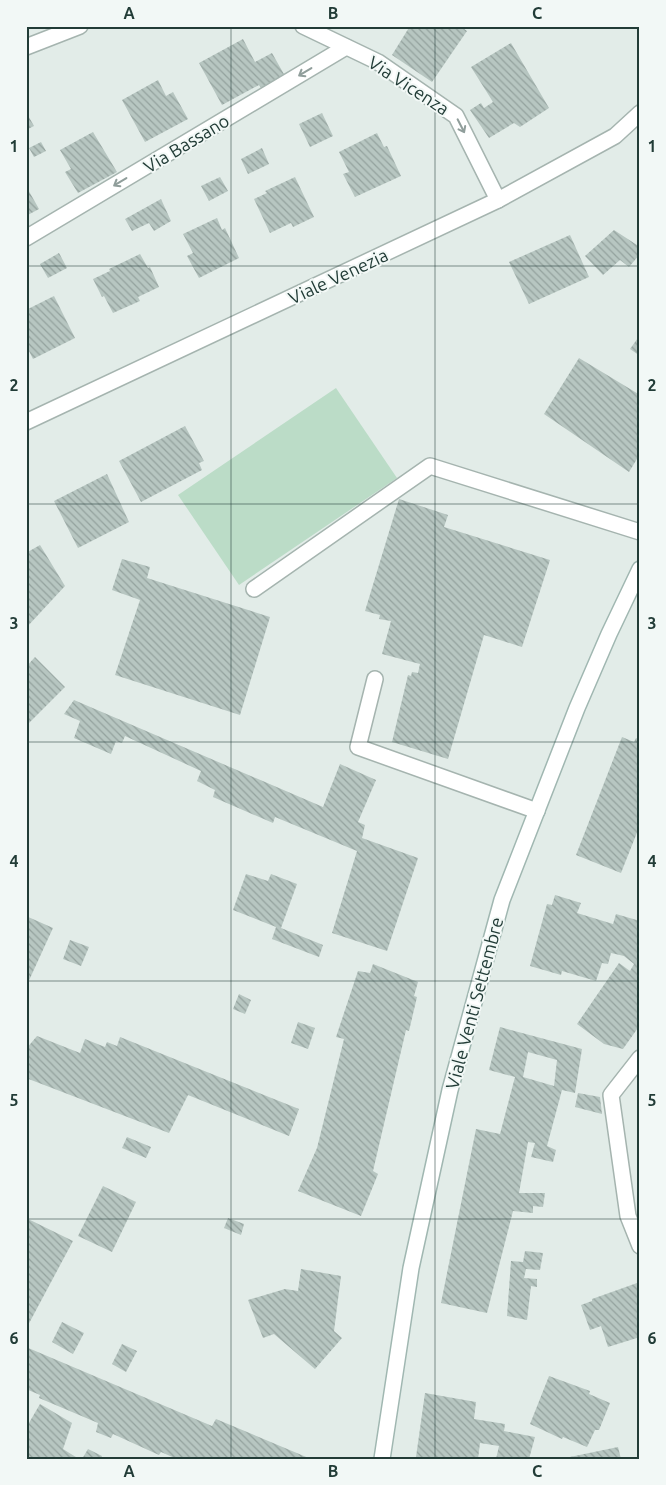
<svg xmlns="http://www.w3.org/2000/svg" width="666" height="1485" font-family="Ubuntu,sans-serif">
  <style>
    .garden { fill: #bbdcc7 }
    .building { fill: url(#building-back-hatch); fill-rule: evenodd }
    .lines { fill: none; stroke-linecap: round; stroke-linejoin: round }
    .service-casing { stroke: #a5b4af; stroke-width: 18 }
    .minor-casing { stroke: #a5b4af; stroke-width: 18 }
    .secondary-casing { stroke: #a0b7b1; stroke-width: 18 }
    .service { stroke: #fff; stroke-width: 15 }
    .minor { stroke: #fff; stroke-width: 15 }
    .secondary { stroke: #fff; stroke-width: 15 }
    .oneway { stroke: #909e9b }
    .grid { fill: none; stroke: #223c37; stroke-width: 1; stroke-opacity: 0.55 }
    .labels { text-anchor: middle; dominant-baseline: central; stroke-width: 4; stroke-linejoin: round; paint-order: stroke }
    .street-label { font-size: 18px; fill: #223c37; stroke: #f2f8f6 }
    .neatline { fill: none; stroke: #223c37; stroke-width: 2 }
    .grid-label { font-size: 16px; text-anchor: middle; font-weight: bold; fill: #223c37 }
  </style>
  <defs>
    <pattern id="building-back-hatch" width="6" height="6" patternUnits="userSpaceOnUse" patternTransform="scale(1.25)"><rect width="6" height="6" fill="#b7c6c1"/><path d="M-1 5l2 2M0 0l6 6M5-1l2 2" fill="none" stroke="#94a29e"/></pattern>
  </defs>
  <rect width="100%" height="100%" fill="#e2ece8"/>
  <!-- garden -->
  <path class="garden" d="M336,388L397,478L239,585L178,495Z"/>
  <!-- building -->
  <g class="building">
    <path d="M410,26H460L467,31L432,82L392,55Z"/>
    <path d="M243,39L255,62L272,53L285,76L261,88L259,85L222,105L199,63Z"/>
    <path d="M511,43L549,108L520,127L514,123L489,138L470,110L481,103L484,108L493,102L471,67Z"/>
    <path d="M158,80L166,96L173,92L188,119L145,142L122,100Z"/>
    <path d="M26,112L34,126L26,130Z"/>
    <path d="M322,113L333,136L310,147L299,124Z"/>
    <path d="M93,132L117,172L78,193L65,172L71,169L60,150Z"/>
    <path d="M377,133L384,147L387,146L401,176L355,197L343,174L349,172L339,152Z"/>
    <path d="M41,142L46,151L34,157L29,148Z"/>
    <path d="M262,148L269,164L248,174L241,159Z"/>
    <path d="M220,177L228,191L209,201L201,186Z"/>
    <path d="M295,177L314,217L293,227L291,223L270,233L254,199L267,193L265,191Z"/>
    <path d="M26,186L39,209L26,216Z"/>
    <path d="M161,199L171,221L154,231L149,223L132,231L125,219Z"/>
    <path d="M217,218L222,230L225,228L239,258L199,278L187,256L193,253L183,234Z"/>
    <path d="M614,230L640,247V254L629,267L620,260L603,275L585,256Z"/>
    <path d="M570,235L589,277L529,304L509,262Z"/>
    <path d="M59,253L67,268L48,278L40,264Z"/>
    <path d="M140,254L148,268L150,267L159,287L138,297L140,301L113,313L104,296L102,297L93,279L110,271L109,269Z"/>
    <path d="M54,296L75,338L33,359L26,345V310Z"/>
    <path d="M640,335V356L630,349Z"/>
    <path d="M579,358L640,395V454L629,472L544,414Z"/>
    <path d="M185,426L204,461L199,463L202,470L141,502L119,461Z"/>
    <path d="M107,474L129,522L78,548L54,501Z"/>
    <path d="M399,499L448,515L444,527L550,560L522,647L484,635L448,759L392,742L408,675L411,676L412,672L418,673L420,664L382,654L391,621L379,619L380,615L365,611Z"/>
    <path d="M40,545L65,586L26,628V553Z"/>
    <path d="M122,559L150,567L147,578L270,617L240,715L115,675L140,600L112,590Z"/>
    <path d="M35,657L65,687L26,726V667Z"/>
    <path d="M74,700L323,807L340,764L376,780L358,822L365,825L362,838L418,858L387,951L332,933L357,851L275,817L273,823L213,797L215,790L197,781L201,771L125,736L122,743L116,741L111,754L74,738L80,721L64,714Z"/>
    <path d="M622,737L634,742L636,738L640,740V825L621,873L576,855Z"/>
    <path d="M246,874L268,881L271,874L297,884L281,928L323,945L319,957L272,939L276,927L233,910Z"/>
    <path d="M555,895L581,903L577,913L613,924L616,914L640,921V1025L623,1049L604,1044L577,1024L619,963L630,971L634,964L624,956L611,953L608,964L602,963L596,981L562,971L561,975L530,966L547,904L552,905Z"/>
    <path d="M26,916L53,928L26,987Z"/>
    <path d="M70,940L89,947L81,966L63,959Z"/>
    <path d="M373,964L418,982L414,996L417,997L409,1031L406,1030L373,1171L378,1174L361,1216L298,1191L317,1148L344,1039L336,1037L358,971L370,973Z"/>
    <path d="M239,994L251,1000L245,1014L233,1009Z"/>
    <path d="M298,1022L315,1028L308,1049L291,1043Z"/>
    <path d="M500,1027L582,1049L575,1093L562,1090L547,1146L556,1150L553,1162L531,1157L535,1143L528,1142L519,1193H545L543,1207L533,1206V1213L513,1211L487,1313L441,1303L476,1129L500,1134L515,1077L489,1070ZM528,1052L557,1060L554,1086L523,1077Z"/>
    <path d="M37,1036L80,1053L85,1039L105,1047L107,1042L117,1046L120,1037L299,1109L289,1136L188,1095L169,1133L26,1078V1049Z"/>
    <path d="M578,1093L600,1097L602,1114L575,1107Z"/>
    <path d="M127,1137L151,1147L146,1158L122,1148Z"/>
    <path d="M103,1186L136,1202L112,1252L78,1236Z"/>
    <path d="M26,1218L73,1241L26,1329Z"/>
    <path d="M228,1218L244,1224L241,1235L224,1228Z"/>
    <path d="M525,1251L543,1253L540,1270L526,1269L524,1278L537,1279V1287L531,1286L527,1320L507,1316L511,1261L523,1262Z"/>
    <path d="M301,1269L341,1276L334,1331L342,1338L315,1369L274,1334L263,1338L248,1300L285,1289L298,1291Z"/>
    <path d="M637,1283L640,1291V1337L608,1347L601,1326L590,1330L581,1305L592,1301V1299Z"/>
    <path d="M62,1322L84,1333L73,1354L52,1342Z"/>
    <path d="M122,1344L137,1351L126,1372L112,1364Z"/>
    <path d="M26,1347L212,1426L216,1419L311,1459H177L161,1452L159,1455L113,1434L111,1438L96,1432L98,1423L39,1398L40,1395L26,1389Z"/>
    <path d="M549,1376L590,1391L589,1394L610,1403L599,1430H595L587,1447L563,1437L562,1439L530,1424Z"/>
    <path d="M425,1393L476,1402L474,1419L505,1424L504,1431L535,1437L529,1459H496L499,1446L480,1443L478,1459H427L416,1457Z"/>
    <path d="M40,1404L72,1423L63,1449L79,1459H26V1428Z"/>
    <path d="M618,1447L621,1459H565V1458Z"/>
    <path d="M88,1449L102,1456L101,1459H82Z"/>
  </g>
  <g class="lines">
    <defs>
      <g id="service">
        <path d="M254,589L430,466L640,532"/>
        <path d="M375,679L358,747L537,811"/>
      </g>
      <g id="minor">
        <path d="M303,26L378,62L456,116L498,200"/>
        <path d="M26,47L80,26"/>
        <path d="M26,238L346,47"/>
        <path d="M26,422L498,200L615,136L640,113"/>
        <path d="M640,1058L611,1095L628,1216L640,1246"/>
      </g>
      <path id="secondary" d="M382,1459L411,1268L450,1090L502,900L577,708L609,634L640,569"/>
    </defs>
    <!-- service casing -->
    <use href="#service" class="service-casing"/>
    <!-- minor casing -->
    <use href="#minor" class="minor-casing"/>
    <!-- secondary casing -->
    <use href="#secondary" class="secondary-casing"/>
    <!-- service -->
    <use href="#service" class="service"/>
    <!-- minor -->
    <use href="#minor" class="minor"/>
    <!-- secondary -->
    <use href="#secondary" class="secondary"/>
  </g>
  <!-- one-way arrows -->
  <defs><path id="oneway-shaft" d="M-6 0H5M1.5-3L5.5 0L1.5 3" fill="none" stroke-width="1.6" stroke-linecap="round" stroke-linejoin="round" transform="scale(1.25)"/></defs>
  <g class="oneway">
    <use href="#oneway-shaft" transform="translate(305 72) rotate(149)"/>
    <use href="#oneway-shaft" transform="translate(461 126) rotate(63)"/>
    <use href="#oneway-shaft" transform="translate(120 182) rotate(149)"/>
  </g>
  <!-- grid -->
  <path class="grid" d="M231,26V1459M435,26V1459M26,266H640M26,504H640M26,742H640M26,981H640M26,1219H640"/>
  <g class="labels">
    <!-- street labels -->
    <g class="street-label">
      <text transform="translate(409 85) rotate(33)">Via Vicenza</text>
      <text transform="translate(186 143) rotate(-31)">Via Bassano</text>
      <text transform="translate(338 276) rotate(-25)">Viale Venezia</text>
      <text transform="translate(474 1003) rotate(-75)">Viale Venti Settembre</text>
    </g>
  </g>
  <!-- border -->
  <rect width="666" height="1485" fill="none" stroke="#f2f8f6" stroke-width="55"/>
  <rect x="28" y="28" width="610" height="1430" class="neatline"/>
  <g class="grid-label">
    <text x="129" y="19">A</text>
    <text x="333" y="19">B</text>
    <text x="537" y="19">C</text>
    <text x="14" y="152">1</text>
    <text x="652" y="152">1</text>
    <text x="14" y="391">2</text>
    <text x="652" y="391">2</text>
    <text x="14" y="629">3</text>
    <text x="652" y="629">3</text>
    <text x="14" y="867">4</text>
    <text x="652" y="867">4</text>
    <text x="14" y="1106">5</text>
    <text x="652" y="1106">5</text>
    <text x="14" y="1344">6</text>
    <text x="652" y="1344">6</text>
    <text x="129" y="1477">A</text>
    <text x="333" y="1477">B</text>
    <text x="537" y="1477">C</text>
  </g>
</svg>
